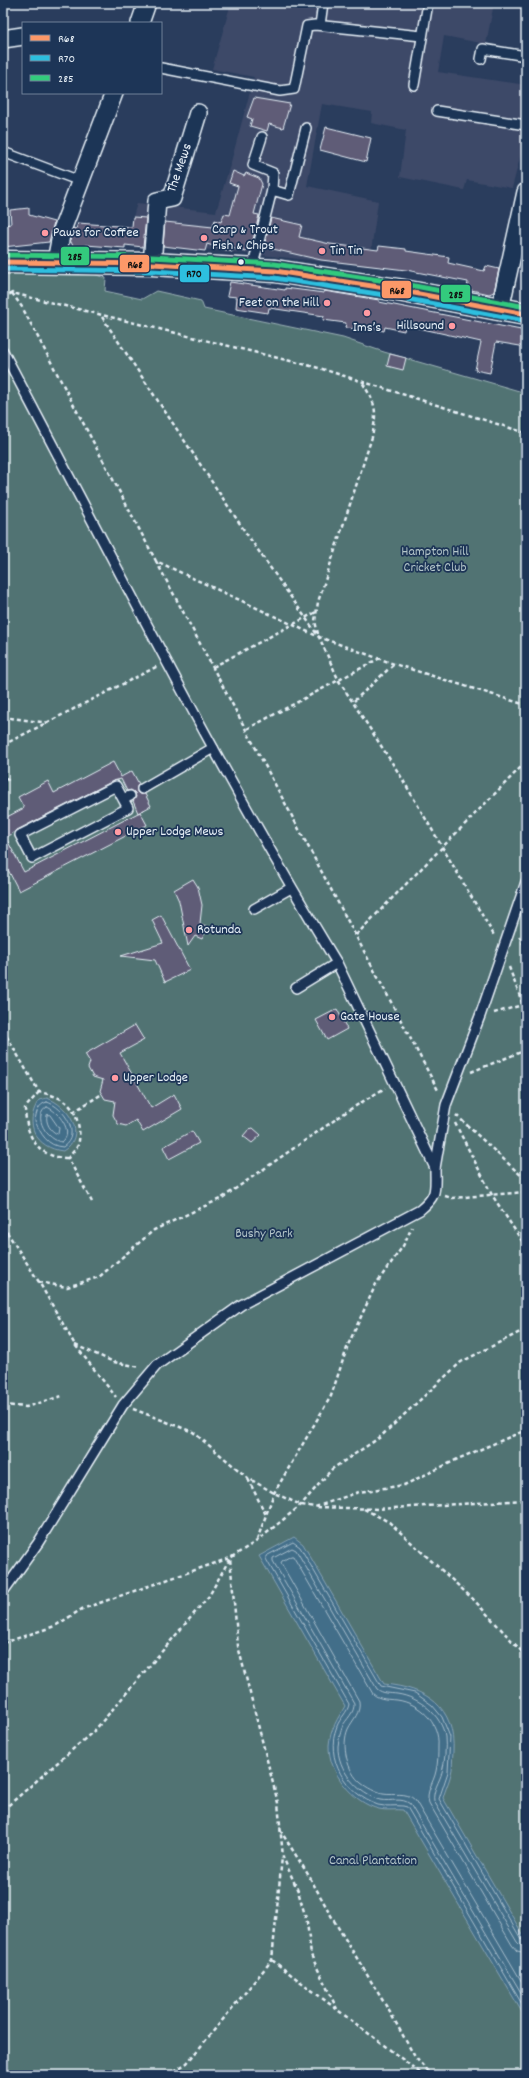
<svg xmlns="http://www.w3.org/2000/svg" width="529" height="2078" font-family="Dekko,sans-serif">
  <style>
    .built { fill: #3d4968 }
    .green { fill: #517373; stroke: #9cb2b6 }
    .water { fill: #436e89; stroke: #85a2b5 }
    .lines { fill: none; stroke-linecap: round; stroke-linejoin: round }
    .shore { stroke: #a6bdcc; stroke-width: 1 }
    .building { fill: #5f5b77; stroke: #e8f1f8 }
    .lane-casing { stroke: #e8f1f8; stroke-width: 12 }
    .street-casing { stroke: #e8f1f8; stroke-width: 20 }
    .primary-casing { stroke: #e8f1f8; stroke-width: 25 }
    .path { stroke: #e8f1f8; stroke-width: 2.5; stroke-dasharray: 4 3; stroke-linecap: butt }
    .lane { stroke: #1d3557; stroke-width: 9 }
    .street { stroke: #1d3557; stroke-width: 17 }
    .primary { stroke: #6b706d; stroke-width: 22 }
    .bus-1-casing { stroke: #1d3557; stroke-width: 8 }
    .bus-2-casing { stroke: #1d3557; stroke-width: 8 }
    .bus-3-casing { stroke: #1d3557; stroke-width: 8 }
    .bus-1 { stroke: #fc9868; stroke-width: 5 }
    .bus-2 { stroke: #2dbfdf; stroke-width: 5 }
    .bus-3 { stroke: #33ca7d; stroke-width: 5 }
    .poi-dot { fill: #ff9aa2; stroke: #1d3557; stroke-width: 1.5 }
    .bus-dot { fill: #e8f1f8; stroke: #1d3557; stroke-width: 1.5 }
    .labels { text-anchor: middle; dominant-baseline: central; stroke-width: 3.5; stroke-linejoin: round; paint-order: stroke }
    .street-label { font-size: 14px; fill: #e8f1f8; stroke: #1d3557 }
    .poi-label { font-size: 14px; fill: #e8f1f8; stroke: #1d3557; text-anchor: start }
    .park-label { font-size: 14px; fill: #b3c5c9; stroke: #1d3557 }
    .line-badge { stroke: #1d3557; stroke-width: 1.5 }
    .pale-badge-label { font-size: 11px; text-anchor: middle; font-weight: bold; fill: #111 }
  </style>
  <rect width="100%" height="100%" fill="#2a3d5d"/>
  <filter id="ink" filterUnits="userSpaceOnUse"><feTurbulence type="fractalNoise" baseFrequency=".025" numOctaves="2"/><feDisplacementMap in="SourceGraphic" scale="8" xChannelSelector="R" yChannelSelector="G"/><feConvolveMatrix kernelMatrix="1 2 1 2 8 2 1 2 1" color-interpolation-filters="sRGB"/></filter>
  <g filter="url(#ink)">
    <!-- built -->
    <path class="built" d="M231,3H494L486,44L444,36L438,72L526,85V135L512,188L467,180L464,190L400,177L406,130L371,123L372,112L322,104L307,186L378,201L369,266L126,241L137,203L216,212L231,162L254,77L212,69Z"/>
    <!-- green -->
    <path class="green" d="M3,269H77L106,278L105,291L142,299L156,291L201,301L204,309L343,338L384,352L526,393V2075H3Z"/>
    <!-- water -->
    <g class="water">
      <path d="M47,1098C69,1106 88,1135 63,1151C36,1148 23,1124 39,1100Z"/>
      <path d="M294,1537L303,1544L384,1684C426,1688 456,1706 453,1753C452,1760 453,1768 451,1774C449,1782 445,1790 443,1798L526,1940V2019L403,1810C396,1809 386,1811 379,1809C353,1803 328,1772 329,1745C330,1730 338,1718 345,1706L259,1556Z"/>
    </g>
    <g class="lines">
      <!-- shore -->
      <g class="shore">
        <path d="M47,1102C64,1107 82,1134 63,1147C47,1146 41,1134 35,1121C36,1113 38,1104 47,1102Z"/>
        <path d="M47,1107C58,1111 75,1132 62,1142C48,1141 31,1116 47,1107Z"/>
        <path d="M50,1115L59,1128L58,1134C51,1132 45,1123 47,1115Z"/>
        <path d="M526,1942L521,1939L439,1799L448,1772L450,1737L442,1717L432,1705L415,1693L381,1686L300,1547L293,1542L266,1556V1559L349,1704C348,1712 340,1718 337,1726C324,1759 346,1794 378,1805C385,1807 396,1805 403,1806L407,1807L526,2011"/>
        <path d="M526,1947L521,1946L517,1942L434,1801C432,1791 440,1781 442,1772C445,1762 446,1747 445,1737C442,1715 419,1697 397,1694C390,1693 383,1694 377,1689L296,1550L292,1548L273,1558V1561L354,1703C355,1713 346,1719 342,1727C340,1732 339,1740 338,1746C337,1769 358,1795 381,1800C391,1802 402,1797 410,1804L526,2001"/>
        <path d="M526,1953L517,1951L512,1945L429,1803C425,1792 434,1782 436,1771C438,1763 438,1754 438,1746C440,1722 419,1703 397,1700C388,1699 380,1700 373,1694L293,1556H291L282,1561L281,1563L359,1701C361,1713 353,1719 348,1729C341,1745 347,1772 361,1783C366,1787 377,1793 383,1794C394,1796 406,1791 415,1800L526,1989"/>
      </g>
    </g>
    <!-- building -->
    <g class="building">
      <path d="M254,98L290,104L283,128L269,124L267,131L250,126L252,119L247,117Z"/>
      <path d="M326,127L371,138L366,162L320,150Z"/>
      <path d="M233,171L244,176L246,173L259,178L262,184L254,214L259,215L252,244L249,243L246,252L232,248V252L207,244L205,251L163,246L165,222L213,227L215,220L221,222L224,214L230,215L238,186L229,183Z"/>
      <path d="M29,208V215L54,222L49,242L3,247V225L11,224L10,210Z"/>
      <path d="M133,217L146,218L143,247L125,245V248L86,245V247L73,246L70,240L73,228L76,229L78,223L132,227Z"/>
      <path d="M271,218L302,225L299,237L330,244L378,250L379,246L406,249V251L449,257L448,263L484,271L486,266L499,269L494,292L489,294L467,289L468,282L406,270L321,260L264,247Z"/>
      <path d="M230,282L285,290V288L324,293V291L379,300V302L526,331V347L496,342L490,373L475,370L481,342L405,325L404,331L385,327L384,331L360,326V329L345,328L346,323L323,320L324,316L269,308L268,313L236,308L237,297L227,296Z"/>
      <path d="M390,354L406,358L403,370L387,366Z"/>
      <path d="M113,762L121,777L132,771L139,784L137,786V792L139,794H145L151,806L138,813L133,801L136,797L135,793L131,790L127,791L121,779L113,781L17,830L6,838L24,872L140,812L147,825L19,891L3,860V819L24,808L18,797L48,781L54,793Z"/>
      <path d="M193,879L198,887L202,905L200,923L208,927L202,939L195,936L188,946L179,901L174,890Z"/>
      <path d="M161,915L190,970L165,982L155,960L121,956L163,943L152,920Z"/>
      <path d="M337,1009L347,1029L327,1040L316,1020Z"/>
      <path d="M135,1025L144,1040L120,1053L151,1108L174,1094L182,1109L143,1132L136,1120L126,1126L118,1124L113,1115L115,1101L105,1099L102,1094L100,1091L103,1080L93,1077L88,1068L90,1062L85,1054Z"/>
      <path d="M253,1128L261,1135L252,1143L243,1136L249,1129Z"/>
      <path d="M192,1131L199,1143L169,1159L163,1147Z"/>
    </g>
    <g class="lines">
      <defs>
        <g id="lane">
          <path d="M320,25L323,3"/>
          <path d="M481,59L483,49L526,56"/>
          <path d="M161,68L280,91L294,89L307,26L315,25L422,36"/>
          <path d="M414,85L428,3"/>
          <path d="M437,111L526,125"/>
          <path d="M262,137L253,165L273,173L272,190"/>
          <path d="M3,152L80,181"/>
          <path d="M252,269L272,190L289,195L306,128"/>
          <path d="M3,351C112,556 216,765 337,963L296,988"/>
          <path d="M142,789L213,748"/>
          <path d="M123,799L116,786L20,835L32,858L128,808L123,799L130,796"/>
          <path d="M254,909L291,888"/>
          <path d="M435,1168L446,1105L480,1016L526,882"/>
          <path d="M3,1592L38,1543L123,1405L157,1365L241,1305L420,1210C438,1195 435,1190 435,1168L337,963"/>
          <path d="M3,2073L6,2075"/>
        </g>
        <g id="street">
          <path d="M140,23L147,3"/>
          <path d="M3,39L23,36"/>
          <path d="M56,261L62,230L114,93"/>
          <path d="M152,264L157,201L172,198L198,113"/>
          <path d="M500,309L526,192"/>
        </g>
        <path id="primary" d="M3,262L152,264L275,271L398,290L526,314"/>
      </defs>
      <!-- lane casing -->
      <use href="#lane" class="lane-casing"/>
      <!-- street casing -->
      <use href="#street" class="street-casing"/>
      <!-- primary casing -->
      <use href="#primary" class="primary-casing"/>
      <!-- path -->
      <g class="path">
        <path d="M12,293L22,307L156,561L319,637L394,664L526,705"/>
        <path d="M3,298L12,293L319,368L526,433"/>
        <path d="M102,317L246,533L319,637L339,681L400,775L495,937"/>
        <path d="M156,561L439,1092"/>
        <path d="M318,634L315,621L318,602L372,437C377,410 377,406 362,382"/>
        <path d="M213,667L318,611"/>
        <path d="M354,701L394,664"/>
        <path d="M3,717L49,723"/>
        <path d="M247,729L380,658"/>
        <path d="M3,745L158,666"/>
        <path d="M3,771L8,781"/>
        <path d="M356,935L526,762"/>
        <path d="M519,936L526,949"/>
        <path d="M509,967L526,1013"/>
        <path d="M494,1013L526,1004"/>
        <path d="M3,1030L39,1092C49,1094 60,1097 68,1104C77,1112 82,1133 78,1145C76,1149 71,1154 68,1158L92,1202"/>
        <path d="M471,1072L526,1050"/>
        <path d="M39,1092L25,1108C26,1137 38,1158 68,1158"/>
        <path d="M73,1112L102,1094"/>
        <path d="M456,1115L526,1180"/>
        <path d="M455,1123L492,1195L526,1247"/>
        <path d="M445,1196L452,1198L526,1192"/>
        <path d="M3,1226L39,1282L75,1345L116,1397"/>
        <path d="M3,1237L9,1238"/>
        <path d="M39,1282L67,1287L99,1277L154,1230L222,1198L349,1110L385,1088"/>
        <path d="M75,1345L114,1362L140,1367"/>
        <path d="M3,1405L26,1407L62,1396"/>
        <path d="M133,1409L193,1432L248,1478L274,1493L301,1505L315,1507L359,1492L404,1485L460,1458L526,1430"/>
        <path d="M248,1479L266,1515"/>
        <path d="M317,1507L377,1509L526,1500"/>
        <path d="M364,1509L389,1522L473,1599L526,1656"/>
        <path d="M257,1540L274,1493L331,1396L348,1345L376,1284L403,1246L412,1227"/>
        <path d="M3,1643L55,1626L82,1609L230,1558L238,1646L278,1803L283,1857L298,1891L307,1922L311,1955L337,2009"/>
        <path d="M3,1810L95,1730L209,1596L230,1558L257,1541L301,1505L332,1469L379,1438L461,1362L526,1329"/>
        <path d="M280,1830L309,1876L333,1919L391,2014L415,2057L431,2075"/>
        <path d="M272,1960L423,2075"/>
        <path d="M168,2075L187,2063L272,1960L282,1857"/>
      </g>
      <!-- lane -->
      <use href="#lane" class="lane"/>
      <!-- street -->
      <use href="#street" class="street"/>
      <!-- primary -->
      <use href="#primary" class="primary"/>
      <defs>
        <path id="bus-1" d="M3,262L152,264L275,271L398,290L526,314"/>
        <path id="bus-2" d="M3,269L152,271L274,278L397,297L525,321"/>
        <path id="bus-3" d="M3,255L152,257L275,264L399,283L526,307"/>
      </defs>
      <!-- bus-1 casing -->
      <use href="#bus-1" class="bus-1-casing"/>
      <!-- bus-2 casing -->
      <use href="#bus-2" class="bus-2-casing"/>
      <!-- bus-3 casing -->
      <use href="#bus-3" class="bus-3-casing"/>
      <!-- bus-1 -->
      <use href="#bus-1" class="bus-1"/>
      <!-- bus-2 -->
      <use href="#bus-2" class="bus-2"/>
      <!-- bus-3 -->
      <use href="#bus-3" class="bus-3"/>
    </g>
  </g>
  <!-- markers -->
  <g class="poi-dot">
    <circle cx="45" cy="233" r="4"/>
    <circle cx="204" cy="238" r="4"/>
    <circle cx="322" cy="251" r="4"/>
    <circle cx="327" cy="303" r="4"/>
    <circle cx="367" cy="313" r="4"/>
    <circle cx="452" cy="326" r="4"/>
    <circle cx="118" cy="832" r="4"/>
    <circle cx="189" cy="930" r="4"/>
    <circle cx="332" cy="1017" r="4"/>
    <circle cx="115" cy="1078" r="4"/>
  </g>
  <circle class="bus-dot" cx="241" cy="262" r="3.5"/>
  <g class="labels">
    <!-- street labels -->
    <g class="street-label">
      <text transform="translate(180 168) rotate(-71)">The Mews</text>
    </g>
    <!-- poi labels -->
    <g class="poi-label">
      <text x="212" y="230">Carp &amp; Trout<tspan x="212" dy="16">Fish &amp; Chips</tspan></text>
      <text x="53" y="233">Paws for Coffee</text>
      <text x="330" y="251">Tin Tin</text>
      <text x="319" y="303" text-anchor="end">Feet on the Hill</text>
      <text x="444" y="326" text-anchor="end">Hillsound</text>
      <text x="367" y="328" text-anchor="middle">Ims’s</text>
      <text x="126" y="832">Upper Lodge Mews</text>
      <text x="197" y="930">Rotunda</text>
      <text x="340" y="1017">Gate House</text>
      <text x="123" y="1078">Upper Lodge</text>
    </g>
    <!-- park labels -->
    <g class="park-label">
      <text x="435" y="552">Hampton Hill<tspan x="435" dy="16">Cricket Club</tspan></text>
      <text x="264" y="1234">Bushy Park</text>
      <text x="373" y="1861">Canal Plantation</text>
    </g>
  </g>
  <g class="line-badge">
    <rect x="60" y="246" width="30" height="20" rx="4" fill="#33ca7d"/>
    <rect x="119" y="254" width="31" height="19" rx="4" fill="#fc9868"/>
    <rect x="179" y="264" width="31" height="19" rx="4" fill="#2dbfdf"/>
    <rect x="381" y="280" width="31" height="19" rx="4" fill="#fc9868"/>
    <rect x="440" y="284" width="31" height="19" rx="4" fill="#33ca7d"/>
  </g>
  <g class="pale-badge-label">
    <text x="75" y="260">285</text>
    <text x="135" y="268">R68</text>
    <text x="194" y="277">R70</text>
    <text x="397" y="294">R68</text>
    <text x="456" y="298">285</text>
  </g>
  <!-- margin -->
  <rect width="529" height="2078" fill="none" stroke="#1d3557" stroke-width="16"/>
  <rect x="8" y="8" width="513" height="2062" fill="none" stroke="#e8f1f8" stroke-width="1.5" filter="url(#ink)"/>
  <!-- legend -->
  <rect x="22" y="22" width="140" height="72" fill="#1d3557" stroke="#6e8097"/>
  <rect x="30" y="35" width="20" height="6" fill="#fc9868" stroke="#6e8097"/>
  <text x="58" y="42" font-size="12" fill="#e8f1f8">R68</text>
  <rect x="30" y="55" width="20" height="6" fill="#2dbfdf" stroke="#6e8097"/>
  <text x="58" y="62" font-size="12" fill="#e8f1f8">R70</text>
  <rect x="30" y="75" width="20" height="6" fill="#33ca7d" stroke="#6e8097"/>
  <text x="58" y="82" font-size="12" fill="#e8f1f8">285</text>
</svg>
